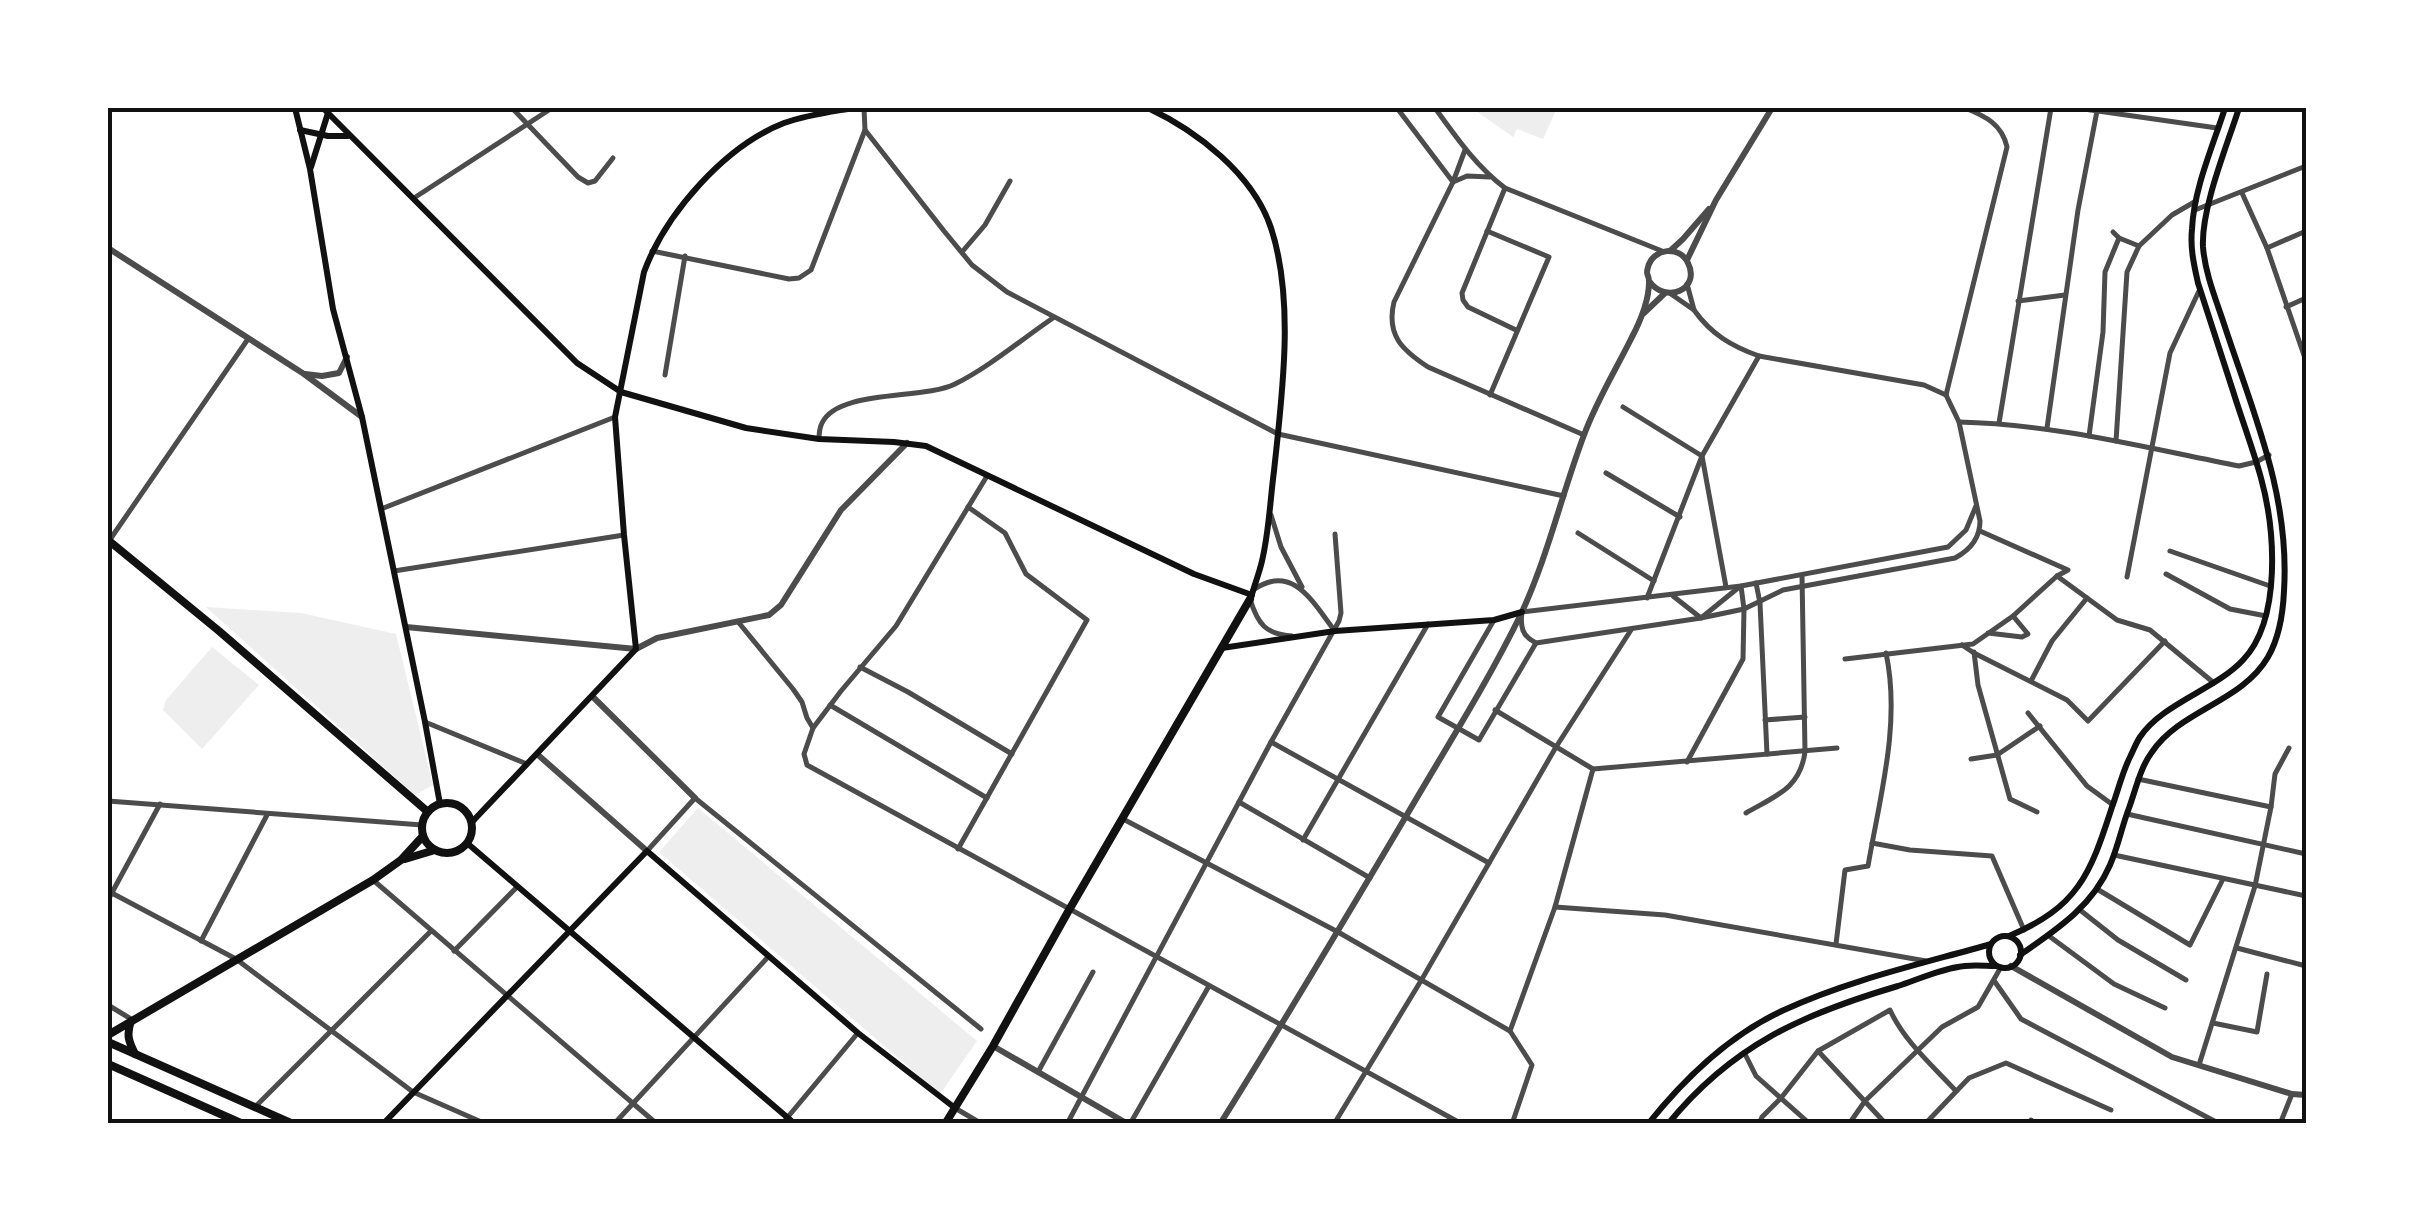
<svg xmlns="http://www.w3.org/2000/svg" width="2414" height="1231" font-family="'Exo 2',sans-serif">
  <style>
    .green { fill: #eee }
    .lines { fill: none; stroke-linecap: round; stroke-linejoin: round }
    .minor { stroke: #4c4c4c; stroke-width: 5 }
    .tertiary { stroke: #4c4c4c; stroke-width: 6 }
    .secondary { stroke: #111; stroke-width: 6 }
    .primary { stroke: #111; stroke-width: 8 }
    .neatline { fill: none; stroke: #111; stroke-width: 4 }
  </style>
  <rect width="100%" height="100%" fill="#fff"/>
  <!-- green -->
  <g class="green">
    <path d="M1472,108H1557L1543,139L1517,129L1513,137Z"/>
    <path d="M206,607L301,613L396,634L433,785L415,795Z"/>
    <path d="M212,647L259,685L202,749L163,710L166,700Z"/>
    <path d="M698,808L977,1041L940,1094L659,852Z"/>
  </g>
  <g class="lines">
    <!-- minor -->
    <g class="minor">
      <path d="M512,108L578,177L588,183L595,181L613,158"/>
      <path d="M864,108L865,130L944,231L972,265L1007,292L1278,434L1564,496"/>
      <path d="M1397,108L1453,182L1465,150"/>
      <path d="M1435,108C1456,137 1476,166 1505,188L1662,251"/>
      <path d="M2077,108L2217,128"/>
      <path d="M1490,177L1467,176L1453,182L1394,302C1386,335 1402,350 1428,367L1584,435"/>
      <path d="M1505,188L1462,293L1463,300L1468,307L1516,330"/>
      <path d="M2242,193L2267,248L2306,361"/>
      <path d="M414,198L552,108"/>
      <path d="M2195,210L2306,166"/>
      <path d="M1487,231L1549,257L1490,395"/>
      <path d="M2113,232L2119,238L2139,246"/>
      <path d="M2267,248L2306,231"/>
      <path d="M652,251L789,279L799,278L811,270L865,130"/>
      <path d="M962,252L985,225L1010,181"/>
      <path d="M1671,294L1694,310L1687,284"/>
      <path d="M2018,301L2065,295"/>
      <path d="M2286,307L2306,298"/>
      <path d="M1694,310C1711,334 1731,346 1759,356L1924,385L1946,395L1959,422L1980,521C1980,539 1970,550 1955,558L1783,590L1744,609L1701,618L1536,643C1522,636 1520,627 1522,612L1741,586L1948,547L1966,530L1976,506"/>
      <path d="M665,375L685,256"/>
      <path d="M1946,395L2007,147C2002,124 1985,116 1965,108"/>
      <path d="M1623,407L1702,456L1726,587"/>
      <path d="M1959,422C2054,424 2146,448 2239,466L2256,462L2269,455"/>
      <path d="M1999,423L2051,108"/>
      <path d="M2047,428L2078,210L2097,111"/>
      <path d="M2089,436L2103,332L2105,272L2119,238"/>
      <path d="M819,439C819,435 820,427 822,423C838,389 923,400 955,384C988,368 1022,339 1053,318"/>
      <path d="M2116,441L2127,272L2139,246L2172,215L2196,201"/>
      <path d="M1606,473L1680,517"/>
      <path d="M381,509L615,417"/>
      <path d="M1271,515L1281,547L1302,587"/>
      <path d="M1980,531L2068,570L2057,576L2013,616"/>
      <path d="M1578,533L1654,581"/>
      <path d="M109,541L248,339"/>
      <path d="M2170,551L2270,586"/>
      <path d="M394,571L624,535"/>
      <path d="M2166,574L2230,609L2266,616"/>
      <path d="M2057,576L2117,620L2150,630L2214,683"/>
      <path d="M2127,577L2170,353L2199,291"/>
      <path d="M1756,583L1760,603L1767,754"/>
      <path d="M1253,590C1293,562 1313,603 1335,631"/>
      <path d="M1673,596L1701,618L1738,588"/>
      <path d="M1647,598L1702,456L1759,356"/>
      <path d="M1250,599C1258,625 1266,634 1292,636"/>
      <path d="M1494,620L1438,717L1479,740L1536,643"/>
      <path d="M739,623L793,689L802,702L807,718L813,728L804,754L807,765L1462,1124"/>
      <path d="M1962,645L1974,653L2067,700L2088,721L2165,641"/>
      <path d="M1974,652L1978,685L2010,799L2037,812"/>
      <path d="M1845,659L1973,644L2013,616L2028,634L2022,637L1988,633"/>
      <path d="M860,667L908,692L1012,754"/>
      <path d="M2031,681L2052,641L2087,598"/>
      <path d="M830,705L987,798"/>
      <path d="M1495,710L1593,769L1837,748"/>
      <path d="M2028,713L2087,786L2113,805"/>
      <path d="M1765,720L1805,717"/>
      <path d="M425,722L527,764"/>
      <path d="M813,728L841,691L896,626L987,476"/>
      <path d="M1271,742L1489,863"/>
      <path d="M1971,759L1997,755L2040,726"/>
      <path d="M1687,762L1743,659L1744,609L1741,586"/>
      <path d="M2138,779L2271,807"/>
      <path d="M108,801L422,825"/>
      <path d="M1239,802L1370,878"/>
      <path d="M1746,813C1775,796 1800,789 1805,752L1802,575"/>
      <path d="M2127,814L2306,854"/>
      <path d="M1123,819L1338,932L1510,1031"/>
      <path d="M1303,840L1428,624"/>
      <path d="M1872,843L1910,850L1992,856L2024,930"/>
      <path d="M958,849L1087,620L1026,574L1005,533L968,507"/>
      <path d="M647,851L695,798L981,1029"/>
      <path d="M2114,855L2306,896"/>
      <path d="M373,880L657,1124"/>
      <path d="M2097,889L2190,945L2223,879"/>
      <path d="M108,891L236,959L413,1092L486,1124"/>
      <path d="M108,900L160,804"/>
      <path d="M1555,907L1665,915L1926,961"/>
      <path d="M2080,910L2118,940L2186,980"/>
      <path d="M2049,936L2114,984L2165,1008"/>
      <path d="M201,941L267,815"/>
      <path d="M1836,944L1845,870L1868,866C1880,796 1901,723 1886,653"/>
      <path d="M2237,948L2306,966"/>
      <path d="M454,951L517,887"/>
      <path d="M1995,982L2021,1019L2220,1124"/>
      <path d="M108,1005L131,1019"/>
      <path d="M2213,1023L2257,1032L2267,974"/>
      <path d="M1818,1051L1886,1124"/>
      <path d="M1745,1054L1756,1076L1810,1124"/>
      <path d="M2199,1065L2255,886L2271,807L2275,774L2289,748"/>
      <path d="M1038,1072L1093,972"/>
      <path d="M255,1107L431,931"/>
      <path d="M955,1108L982,1124"/>
      <path d="M614,1124L768,957"/>
      <path d="M782,1124L857,1034"/>
      <path d="M1067,1124L1271,742L1339,621L1341,613L1335,534"/>
      <path d="M1130,1124L1209,986"/>
      <path d="M1334,1124L1422,979L1556,747L1631,630"/>
      <path d="M1512,1124L1532,1065L1510,1031L1555,907L1593,769"/>
      <path d="M1759,1124L1762,1117L1781,1098L1818,1051L1890,1010C1904,1041 1933,1066 1956,1091"/>
      <path d="M1849,1124L1865,1101L1942,1027L1978,1007L2001,967"/>
      <path d="M1925,1124L1969,1078L2006,1063L2111,1110"/>
      <path d="M2029,1124L2031,1120"/>
      <path d="M2280,1124L2292,1094"/>
    </g>
    <!-- tertiary -->
    <g class="tertiary">
      <path d="M108,248L304,374L362,417"/>
      <path d="M1670,251L1683,239L1709,209"/>
      <path d="M1687,260L1716,200L1772,108"/>
      <path d="M1644,313L1664,294"/>
      <path d="M305,374L322,376L339,373L347,357"/>
      <path d="M406,627L636,649L657,638L769,615L781,605L841,510L907,443"/>
      <path d="M592,696L695,798"/>
      <path d="M537,754L647,851"/>
      <path d="M2011,966L2172,1057L2292,1094L2306,1095"/>
      <path d="M993,1046L1128,1124"/>
      <path d="M1220,1124C1283,1023 1344,921 1405,818C1444,751 1487,684 1521,614C1548,556 1562,493 1584,435C1596,402 1615,371 1631,339C1640,322 1649,302 1649,282C1649,272 1645,277 1648,267C1653,248 1680,245 1688,263C1701,289 1666,305 1649,281"/>
    </g>
    <!-- secondary -->
    <g class="secondary">
      <path d="M295,108L310,169L333,309L362,417L425,722L440,804"/>
      <path d="M323,108L577,363L621,392L746,428L819,439L894,442L926,446L1194,574L1252,595"/>
      <path d="M1148,108C1197,131 1253,174 1271,228C1295,301 1282,395 1274,471C1270,501 1269,532 1262,561C1259,574 1254,586 1251,598"/>
      <path d="M300,130L328,136H348"/>
      <path d="M311,167L328,113"/>
      <path d="M1222,648L1335,631L1494,620L1522,612"/>
      <path d="M472,822L636,649L624,535L615,417L644,272C666,213 725,146 784,123C806,115 830,112 853,108"/>
      <path d="M467,843L795,1124"/>
      <path d="M2009,936C2078,907 2090,875 2112,807C2118,791 2122,773 2130,757C2133,751 2136,743 2140,737C2163,703 2215,690 2243,660C2282,619 2275,529 2261,478C2253,449 2242,420 2233,391C2221,355 2210,319 2198,283C2194,265 2190,248 2192,229C2194,188 2213,146 2225,108"/>
      <circle cx="2005" cy="952" r="16"/>
      <path d="M2020,955C2056,930 2092,907 2110,865C2118,847 2122,826 2129,808C2136,789 2140,768 2152,752C2180,710 2242,702 2268,657C2279,638 2283,613 2284,591C2290,496 2254,415 2225,327C2217,302 2205,274 2203,247C2201,208 2227,146 2239,108"/>
      <path d="M383,1124L647,851L858,1033L955,1108"/>
      <path d="M1648,1124C1684,1079 1731,1034 1784,1010C1849,980 1921,964 1991,944"/>
      <path d="M1668,1124C1732,1045 1803,1014 1898,986C1919,979 1943,968 1965,966C1975,965 1986,966 1996,966"/>
    </g>
    <!-- primary -->
    <g class="primary">
      <path d="M108,540L219,631L428,812"/>
      <circle cx="447" cy="828" r="25"/>
      <path d="M405,859L435,850"/>
      <path d="M131,1021C126,1035 129,1042 135,1054"/>
      <path d="M108,1035L373,880L401,860L423,836"/>
      <path d="M108,1042L293,1124"/>
      <path d="M108,1064L243,1124"/>
      <path d="M945,1124L993,1046L1069,910L1250,599"/>
    </g>
  </g>
  <!-- border -->
  <rect width="2414" height="1231" fill="none" stroke="#ffffff" stroke-width="220"/>
  <rect x="110" y="110" width="2194" height="1011" class="neatline"/>
</svg>
